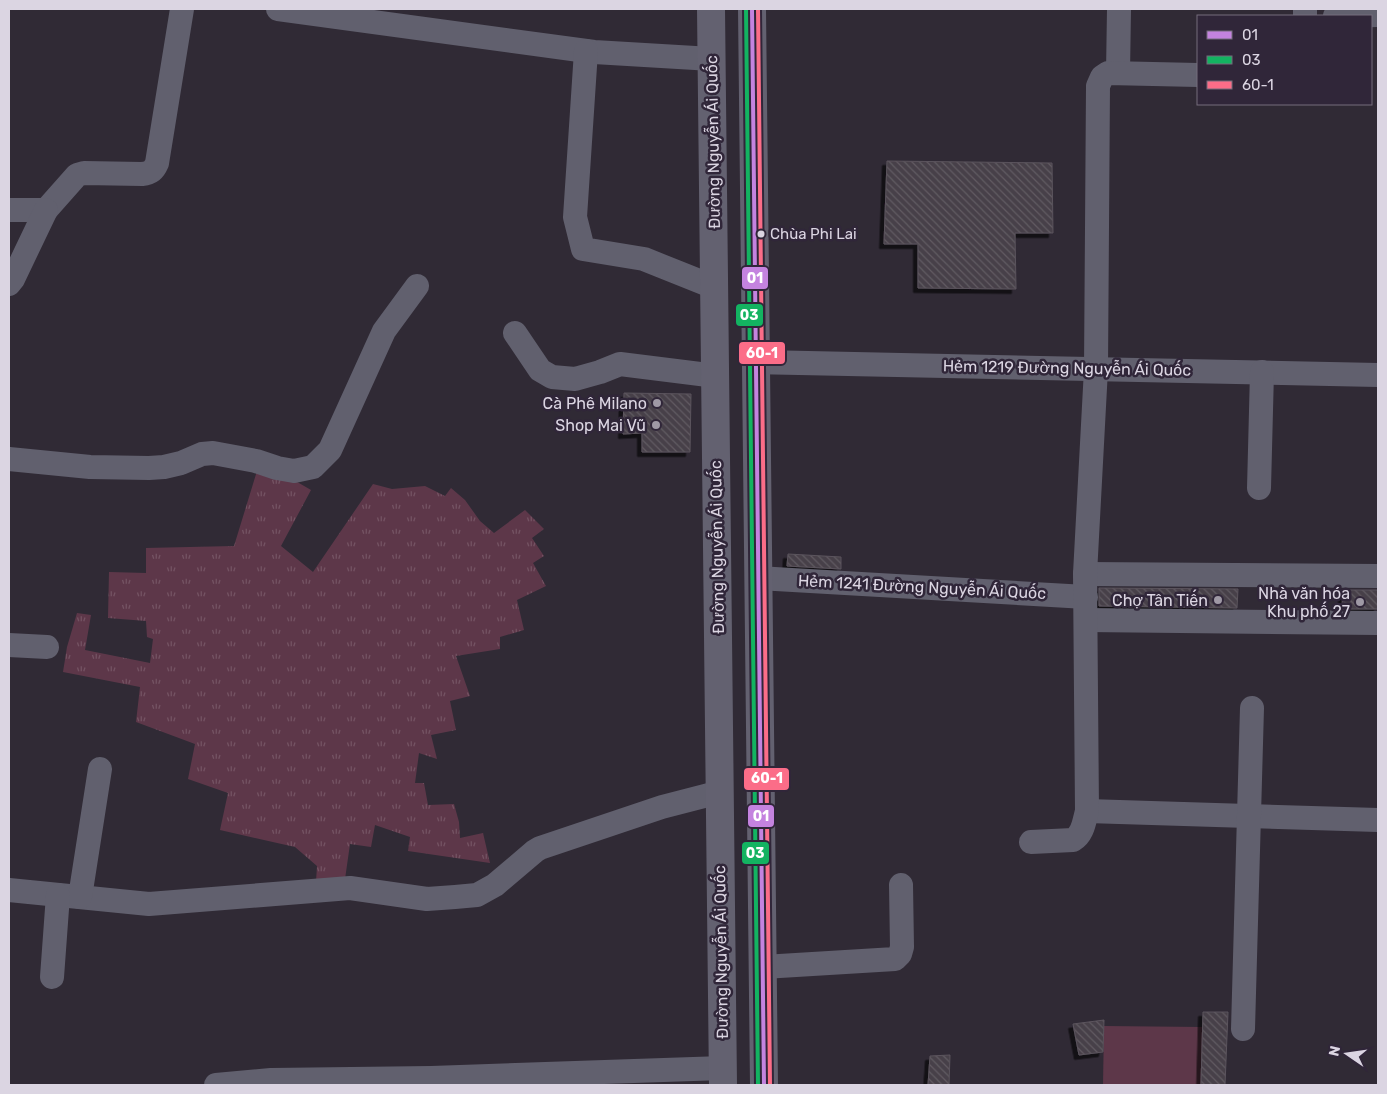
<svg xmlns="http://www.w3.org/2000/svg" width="1387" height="1094" font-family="Rubik,sans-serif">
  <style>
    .grass { fill: url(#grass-tufts) }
    .pitch { fill: #5d3749 }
    .building { fill: url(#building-back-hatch); stroke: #5b545d; filter: url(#shadow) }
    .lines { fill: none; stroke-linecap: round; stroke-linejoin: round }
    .minor { stroke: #61606e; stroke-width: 24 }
    .major { stroke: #636170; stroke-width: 28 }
    .bus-1-casing { stroke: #302639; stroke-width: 8 }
    .bus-2-casing { stroke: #302639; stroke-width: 8 }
    .bus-3-casing { stroke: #302639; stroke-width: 8 }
    .bus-1 { stroke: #c483df; stroke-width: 4 }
    .bus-2 { stroke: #13b361; stroke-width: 4 }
    .bus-3 { stroke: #fb6d88; stroke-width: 4 }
    .bus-dot { fill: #dbd5e2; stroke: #302639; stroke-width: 2 }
    .poi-dot { fill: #9f99a5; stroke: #302639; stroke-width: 2 }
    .labels { text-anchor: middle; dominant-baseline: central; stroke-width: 5; stroke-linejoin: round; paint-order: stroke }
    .bus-label { font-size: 15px; fill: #dbd5e2; stroke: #302639; text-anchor: start }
    .street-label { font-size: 16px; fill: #dbd5e2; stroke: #302639 }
    .poi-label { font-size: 16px; fill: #dbd5e2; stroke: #302639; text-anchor: end }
    .line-badge { stroke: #302639; stroke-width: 2 }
    .badge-label { font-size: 14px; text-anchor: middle; font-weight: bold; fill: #fff }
  </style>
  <defs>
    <pattern id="grass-tufts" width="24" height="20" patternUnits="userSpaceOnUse" patternTransform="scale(1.25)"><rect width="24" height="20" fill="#5d3749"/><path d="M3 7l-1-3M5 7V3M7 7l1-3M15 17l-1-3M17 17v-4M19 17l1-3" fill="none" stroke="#745363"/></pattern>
    <pattern id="building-back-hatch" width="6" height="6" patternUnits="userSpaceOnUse" patternTransform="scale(1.25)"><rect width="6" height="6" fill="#474048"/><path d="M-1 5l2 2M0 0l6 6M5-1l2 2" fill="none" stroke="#615b62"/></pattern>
    <filter id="shadow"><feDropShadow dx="-4.5" dy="4.5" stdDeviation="0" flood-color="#0009"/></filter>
  </defs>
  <rect width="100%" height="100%" fill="#302a35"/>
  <!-- grass -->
  <path class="grass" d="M257,471L292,479L311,490L281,546L313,572L373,484L392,489L425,486L445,496L451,488L465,500L480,521L494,533L525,510L544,529L532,538L544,556L533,563L546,586L517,600L524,630L500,637V649L456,656L470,696L450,701L456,730L431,735L437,759L419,753L415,783H424L428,805L454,804L459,822L460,838L483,833L490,863L408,851L410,837L375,825L371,847L350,844L345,879L316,882L317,866L295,847L220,830L228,793L188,779L195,744L136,722L140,687L63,672L67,647L77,613L91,615L85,650L150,663L153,639L147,637L146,621L108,618L109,572L146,573V548L234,546Z"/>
  <!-- pitch -->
  <path class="pitch" d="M1104,1026L1203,1027L1201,1085H1103Z"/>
  <!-- building -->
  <g class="building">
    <path d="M887,161L1052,163L1053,233H1015L1016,289L918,288V244H884Z"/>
    <path d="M624,393L691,394L690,452H642V433L623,434Z"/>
    <path d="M788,554L841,557V569L787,566Z"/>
    <path d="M1099,588L1238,589L1237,608L1099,606Z"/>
    <path d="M1343,590H1378V609H1342Z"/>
    <path d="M1203,1012H1228L1225,1085H1201Z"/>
    <path d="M1104,1020L1103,1052L1079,1055L1073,1024Z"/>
    <path d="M950,1055L949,1085H928L930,1056Z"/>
  </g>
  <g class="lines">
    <!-- minor -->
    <g class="minor">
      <path d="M278,9L594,52L712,59"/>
      <path d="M1305,16V9"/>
      <path d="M1335,16L1378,15"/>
      <path d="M586,51L575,217L583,249L644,259L714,287"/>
      <path d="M1118,73L1119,9"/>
      <path d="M9,210H46L77,175L84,173L142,174C151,173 154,170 157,163L182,9"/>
      <path d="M9,284L13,279L46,210"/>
      <path d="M515,333L540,370L552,377L575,379L600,372L620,364L716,376"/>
      <path d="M756,362L1378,375"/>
      <path d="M9,459L90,467L149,468L164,467L181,463L202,454L213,453L256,461L277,468L294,471L313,467L330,450L384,331L417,286"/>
      <path d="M1259,488L1262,372"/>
      <path d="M1085,574L1378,576"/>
      <path d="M758,578L1086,597"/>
      <path d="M1086,620L1378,623"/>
      <path d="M9,645L47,647"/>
      <path d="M1087,811L1378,820"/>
      <path d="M1031,842L1073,840C1083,834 1084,822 1087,811L1085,574L1096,369L1098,86L1102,77L1108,73L1198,75"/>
      <path d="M9,890L149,904L350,888L427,899L455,897L477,895L495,885L535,851L540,848L662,807L720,792"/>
      <path d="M80,897L100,769"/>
      <path d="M763,967L895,959L900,954L902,947L901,885"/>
      <path d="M52,977L58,895"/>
      <path d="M1243,1029L1252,708"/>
      <path d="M216,1085L271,1080L431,1078L723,1068"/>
    </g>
    <!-- major -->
    <g class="major">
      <path d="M711,9L723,1085"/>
      <path d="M752,9L764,1085"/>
    </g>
    <defs>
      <path id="bus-1" d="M752,9L764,1085"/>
      <path id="bus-2" d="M746,9L758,1085"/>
      <path id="bus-3" d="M758,9L770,1085"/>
    </defs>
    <!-- bus-1 casing -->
    <use href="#bus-1" class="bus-1-casing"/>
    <!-- bus-2 casing -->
    <use href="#bus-2" class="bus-2-casing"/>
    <!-- bus-3 casing -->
    <use href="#bus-3" class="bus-3-casing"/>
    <!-- bus-1 -->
    <use href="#bus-1" class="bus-1"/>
    <!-- bus-2 -->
    <use href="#bus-2" class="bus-2"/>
    <!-- bus-3 -->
    <use href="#bus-3" class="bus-3"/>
  </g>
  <!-- markers -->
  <circle class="bus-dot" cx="761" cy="234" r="4.5"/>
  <g class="poi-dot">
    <circle cx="657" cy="403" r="5"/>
    <circle cx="656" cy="425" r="5"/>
    <circle cx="1218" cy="600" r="5"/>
    <circle cx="1360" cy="602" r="5"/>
  </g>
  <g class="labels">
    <!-- bus labels -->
    <g class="bus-label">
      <text x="770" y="234">Chùa Phi Lai</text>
    </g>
    <!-- street labels -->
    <g class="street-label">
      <text transform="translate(713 142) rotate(-91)">Đường Nguyễn Ái Quốc</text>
      <text transform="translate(1067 368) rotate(1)">Hẻm 1219 Đường Nguyễn Ái Quốc</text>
      <text transform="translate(717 547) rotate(-91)">Đường Nguyễn Ái Quốc</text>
      <text transform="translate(922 587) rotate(3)">Hẻm 1241 Đường Nguyễn Ái Quốc</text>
      <text transform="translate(721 952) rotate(-91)">Đường Nguyễn Ái Quốc</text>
    </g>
    <!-- poi labels -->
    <g class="poi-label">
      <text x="647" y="403">Cà Phê Milano</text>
      <text x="646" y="425">Shop Mai Vũ</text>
      <text x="1350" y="593">Nhà văn hóa<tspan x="1350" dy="18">Khu phố 27</tspan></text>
      <text x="1208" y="600">Chợ Tân Tiến</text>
    </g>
  </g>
  <g class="line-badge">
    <rect x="741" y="266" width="28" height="24" rx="5" fill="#c483df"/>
    <rect x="735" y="303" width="29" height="24" rx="5" fill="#13b361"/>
    <rect x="738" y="341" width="48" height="24" rx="5" fill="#fb6d88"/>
    <rect x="743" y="767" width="47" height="24" rx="5" fill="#fb6d88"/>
    <rect x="747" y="804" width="28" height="24" rx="5" fill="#c483df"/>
    <rect x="741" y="841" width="29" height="24" rx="5" fill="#13b361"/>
  </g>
  <g class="badge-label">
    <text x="755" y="283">01</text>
    <text x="749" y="320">03</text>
    <text x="762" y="358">60-1</text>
    <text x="767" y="783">60-1</text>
    <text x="761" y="821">01</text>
    <text x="755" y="858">03</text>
  </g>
  <!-- border -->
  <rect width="1387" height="1094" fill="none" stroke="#dbd5e2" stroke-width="20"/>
  <!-- legend -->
  <rect x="1197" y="15" width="175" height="90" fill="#302639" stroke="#746c7d"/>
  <rect x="1207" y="31" width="25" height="8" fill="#c483df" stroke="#746c7d"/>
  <text x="1242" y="40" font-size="15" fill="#dbd5e2">01</text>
  <rect x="1207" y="56" width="25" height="8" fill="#13b361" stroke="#746c7d"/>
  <text x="1242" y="65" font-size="15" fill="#dbd5e2">03</text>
  <rect x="1207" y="81" width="25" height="8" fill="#fb6d88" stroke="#746c7d"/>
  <text x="1242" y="90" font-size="15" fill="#dbd5e2">60-1</text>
  <!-- north arrow -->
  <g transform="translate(1347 1054) rotate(283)" stroke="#302639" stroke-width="4" paint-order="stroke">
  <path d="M0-4L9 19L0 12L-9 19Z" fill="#dbd5e2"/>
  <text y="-8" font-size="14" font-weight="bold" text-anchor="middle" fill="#dbd5e2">N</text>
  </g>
</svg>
